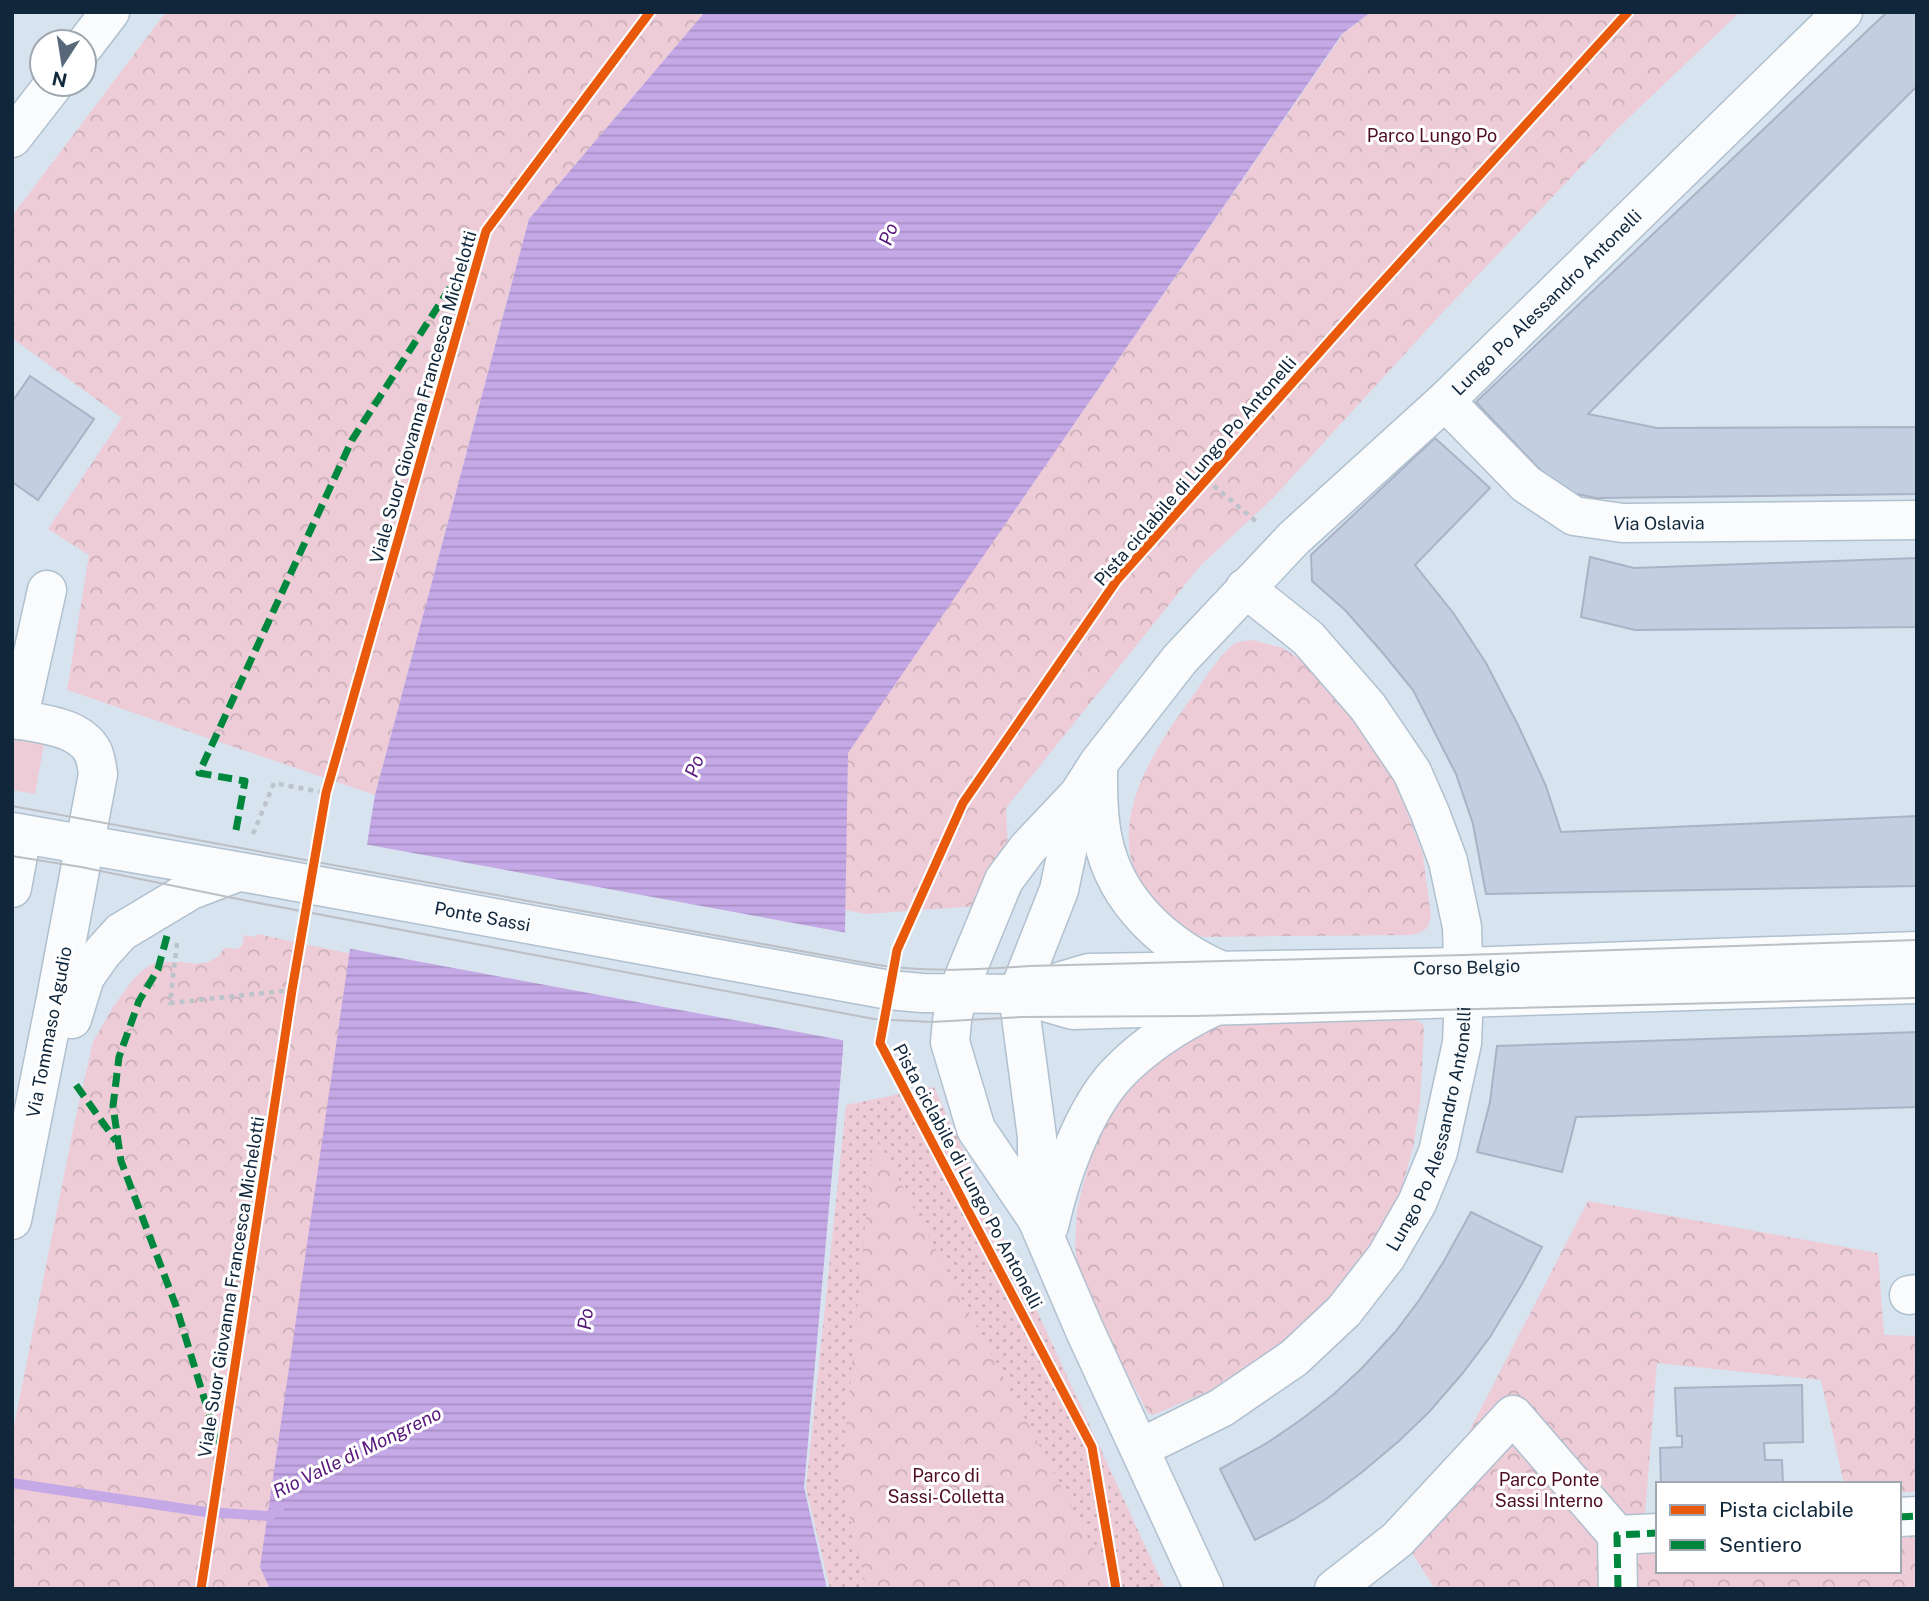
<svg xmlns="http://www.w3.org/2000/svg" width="1929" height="1601" font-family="'Public Sans',sans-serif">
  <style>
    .grass { fill: url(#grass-dots) }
    .park { fill: url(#park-crowns) }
    .garden { fill: #edccd7 }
    .water { fill: url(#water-rules) }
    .pier { fill: #d7e3ef }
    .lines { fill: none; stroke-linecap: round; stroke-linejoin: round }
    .stream { stroke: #c5a8e6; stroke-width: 10 }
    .building { fill: #c4cee1; stroke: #aab3c5; stroke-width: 2 }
    .minor-casing { stroke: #b0c0cf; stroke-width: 41 }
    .major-casing { stroke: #b0c0cf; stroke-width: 41 }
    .path { stroke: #bdc3ca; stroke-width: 4.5; stroke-dasharray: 5 5; stroke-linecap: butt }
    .minor { stroke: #f9fbfd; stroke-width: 38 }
    .major { stroke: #f9fbfd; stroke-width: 38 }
    .tram { stroke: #bcc0c4; stroke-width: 2 }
    .quiet { stroke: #00873e; stroke-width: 7; stroke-dasharray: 14 7; stroke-linecap: butt }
    .cycleway-casing { stroke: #fff; stroke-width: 13 }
    .cycleway { stroke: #e8590c; stroke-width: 9 }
    .labels { text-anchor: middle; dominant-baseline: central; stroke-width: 6; stroke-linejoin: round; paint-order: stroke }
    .park-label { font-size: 18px; fill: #4f0f21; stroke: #fff }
    .street-label { font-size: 18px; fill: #10263b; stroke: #fff }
    .water-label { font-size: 19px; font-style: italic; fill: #56187b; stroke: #fff }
  </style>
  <defs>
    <pattern id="grass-dots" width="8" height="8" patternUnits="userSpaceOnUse" patternTransform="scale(1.75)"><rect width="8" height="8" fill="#edccd7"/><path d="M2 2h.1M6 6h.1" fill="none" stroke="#caafb9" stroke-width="1.8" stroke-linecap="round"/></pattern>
    <pattern id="park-crowns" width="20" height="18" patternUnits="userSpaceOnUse" patternTransform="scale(1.75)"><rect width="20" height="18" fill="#edccd7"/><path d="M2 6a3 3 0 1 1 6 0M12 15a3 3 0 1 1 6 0" fill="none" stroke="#caafb9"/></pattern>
    <pattern id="water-rules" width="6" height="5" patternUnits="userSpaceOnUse" patternTransform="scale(1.75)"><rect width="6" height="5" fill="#c5a8e6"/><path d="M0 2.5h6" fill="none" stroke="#a890c6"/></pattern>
  </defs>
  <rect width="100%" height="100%" fill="#d7e3ef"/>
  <!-- grass -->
  <path class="grass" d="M934,1087L1165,1589H830L806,1488L846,1105Z"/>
  <!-- park -->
  <g class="park">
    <path d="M166,12H705L529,219L375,795L67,690L89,555L48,529L122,418L12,338V216Z"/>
    <path d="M1371,12H1740L1618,128L1444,311L1273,498L1200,566L1006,808L1008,852L992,905L866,914L845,910L847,753L1343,34Z"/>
    <path d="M1252,640L1283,648L1314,669L1352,715L1396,782L1423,855L1431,917L1427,928L1419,933L1410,935L1203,937C1172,926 1168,920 1149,896C1099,831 1152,752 1192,697C1201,685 1223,649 1236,643C1240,641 1247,641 1252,640Z"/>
    <path d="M257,934L385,961L314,1589H12V1436L74,1125L93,1042L113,1007L132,981L145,968L157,962H181L196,964L208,962L219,956L224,948L237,949L242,946L244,935L256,937Z"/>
    <path d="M1413,1019L1423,1024L1424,1030L1420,1101L1414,1144L1403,1183L1390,1218L1354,1278L1272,1355L1209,1391L1153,1415L1148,1413L1079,1282L1075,1245L1077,1210L1090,1158L1109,1108L1125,1083L1206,1026Z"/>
    <path d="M874,1132L1115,1589H867L841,1481Z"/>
    <path d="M1588,1201L1878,1253L1884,1335L1917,1336V1492H1899V1484H1844L1821,1380L1657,1363L1645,1516H1658V1571H1899V1521L1917,1522V1589H1435L1409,1548Z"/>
  </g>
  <!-- garden -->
  <path class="garden" d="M12,737L44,744L35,794L12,790Z"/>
  <!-- water -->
  <path class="water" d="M705,12H1371L1342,34L848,753L843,1050L804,1487L827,1589H270L260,1567L350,949L375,795L529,219Z"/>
  <!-- pier -->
  <path class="pier" d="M364,844L848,933L847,1041L346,948Z"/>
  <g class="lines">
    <!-- stream -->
    <path class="stream" d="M12,1483L206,1512L268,1516L279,1510"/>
  </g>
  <!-- building -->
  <g class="building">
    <path d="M1887,12H1917V86L1588,414L1657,428L1917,427V494L1596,498L1572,493L1544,474L1476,402Z"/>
    <path d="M30,376L94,419L38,500L12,482V402Z"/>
    <path d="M1435,438L1490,488L1415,565L1454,614L1486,663L1519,727L1546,786L1561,832L1917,816V886L1486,894L1473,824L1456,774L1413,690L1382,652L1345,610L1312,581L1311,555Z"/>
    <path d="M1590,557L1634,568L1917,558V627L1635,630L1581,617Z"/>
    <path d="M1917,1032V1107L1576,1117L1562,1172L1477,1152L1490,1102L1497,1046Z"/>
    <path d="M1471,1212L1542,1247L1522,1284L1490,1337L1462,1374L1429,1412L1399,1441L1361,1473L1326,1499L1293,1520L1255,1540L1220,1469L1267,1443L1302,1419L1334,1394L1362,1368L1396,1331L1420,1299L1444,1261Z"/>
    <path d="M1802,1385L1803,1442L1764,1443L1765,1460H1782L1783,1484H1661L1660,1448L1682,1447V1436H1677L1675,1388Z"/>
  </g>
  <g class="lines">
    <defs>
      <g id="minor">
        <path id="s1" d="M1445,401L1526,484L1574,516L1623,523L1917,520"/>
        <path d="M18,720L47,590"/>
        <path d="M1098,770C1098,793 1098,817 1103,840C1116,902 1166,947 1222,971"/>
        <path d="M1037,1219V1137L1018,994L1059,890L1079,794"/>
        <path d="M1049,1226C1060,1177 1082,1113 1116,1075C1144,1045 1181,1022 1217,1005"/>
        <path d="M1909,1295L1917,1294"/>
        <path id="s2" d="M1140,1448L1221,1408L1294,1358L1344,1311L1386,1257L1417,1203L1438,1152L1462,1043L1464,997L1462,927L1448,861L1430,813L1412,772L1368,707L1308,638L1245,588"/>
        <path d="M1899,1517L1917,1516"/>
        <path d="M1617,1535L1618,1589"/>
        <path d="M1617,1535L1658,1533"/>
        <path id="s3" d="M1204,1589L1085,1331L1037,1219L976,1129L950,1042L952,1021L957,994L1004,880L1028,848L1079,794L1098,764L1180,659L1294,538L1445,401L1843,12"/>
        <path d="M1334,1589L1397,1540L1513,1415L1617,1535"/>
      </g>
      <g id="major">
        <path d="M84,46L110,12"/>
        <path d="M12,138L54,84"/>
        <path d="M12,718C38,724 79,725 93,752C96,758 97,768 98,774L56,998L12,1220"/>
        <path id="s4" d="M12,832L253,874L889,990L922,993L1018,994L1089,973L1464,967L1917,951"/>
        <path d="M12,888L22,834"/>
        <path d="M1018,994L1073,1010L1917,984"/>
        <path d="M72,1019L85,977L102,953L121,932L191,890L238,872"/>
      </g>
    </defs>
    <!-- minor casing -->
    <use href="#minor" class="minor-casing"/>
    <!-- major casing -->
    <use href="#major" class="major-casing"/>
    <!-- path -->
    <g class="path">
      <path d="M1206,479L1259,524"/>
      <path d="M253,834L274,783L326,793"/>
      <path d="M177,943L170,1003L292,990"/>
    </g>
    <!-- minor -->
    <use href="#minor" class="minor"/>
    <!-- major -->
    <use href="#major" class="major"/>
    <!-- tram -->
    <g class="tram">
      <path d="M12,806L866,963C920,973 974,970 1029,966L1464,955L1917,940"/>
      <path d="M12,856L81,867L248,901L874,1019L931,1022L1021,1017L1195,1016L1917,998"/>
    </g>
    <!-- quiet -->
    <g class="quiet">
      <path d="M236,830L245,781L199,773L352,440L475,249"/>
      <path d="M167,936L158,969L139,1001L119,1057L113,1106L121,1161L176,1306L218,1444"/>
      <path d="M76,1085L116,1141"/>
      <path d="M1899,1517L1917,1516"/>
      <path d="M1618,1589L1617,1535L1658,1533"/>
    </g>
    <defs>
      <g id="cycleway">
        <path d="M201,1589L292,990L326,793L486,231L650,12"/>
        <path d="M1116,1589L1092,1447L880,1043L897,950L963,803L1117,580L1358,309L1628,12"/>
      </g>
    </defs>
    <!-- cycleway casing -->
    <use href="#cycleway" class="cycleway-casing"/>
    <!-- cycleway -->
    <use href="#cycleway" class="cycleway"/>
  </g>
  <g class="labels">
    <!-- park labels -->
    <g class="park-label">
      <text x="1432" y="135">Parco Lungo Po</text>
      <text x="946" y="1475">Parco di<tspan x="946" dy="21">Sassi-Colletta</tspan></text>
      <text x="1549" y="1479">Parco Ponte<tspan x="1549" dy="21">Sassi Interno</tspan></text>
    </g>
    <!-- street labels -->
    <g class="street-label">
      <text stroke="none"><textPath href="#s3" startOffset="1572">Lungo Po Alessandro Antonelli</textPath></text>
      <text transform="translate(423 397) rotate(-74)">Viale Suor Giovanna Francesca Michelotti</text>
      <text transform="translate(1195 471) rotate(-49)">Pista ciclabile di Lungo Po Antonelli</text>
      <text stroke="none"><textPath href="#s1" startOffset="259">Via Oslavia</textPath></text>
      <text stroke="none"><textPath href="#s4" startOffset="478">Ponte Sassi</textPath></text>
      <text stroke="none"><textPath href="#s4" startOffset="1472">Corso Belgio</textPath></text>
      <text transform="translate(49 1032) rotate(-79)">Via Tommaso Agudio</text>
      <text stroke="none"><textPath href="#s2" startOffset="453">Lungo Po Alessandro Antonelli</textPath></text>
      <text transform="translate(968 1176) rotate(62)">Pista ciclabile di Lungo Po Antonelli</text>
      <text transform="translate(231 1287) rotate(-81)">Viale Suor Giovanna Francesca Michelotti</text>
    </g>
    <!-- water labels -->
    <g class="water-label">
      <text transform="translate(888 234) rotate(-70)">Po</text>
      <text transform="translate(694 766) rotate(-70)">Po</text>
      <text transform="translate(585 1319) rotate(-84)">Po</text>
      <text transform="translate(357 1452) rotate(-26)">Rio Valle di Mongreno</text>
    </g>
  </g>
  <!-- border -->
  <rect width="1929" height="1601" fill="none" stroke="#10263b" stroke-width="28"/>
  <!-- legend -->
  <rect x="1656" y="1482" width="245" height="91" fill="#ffffff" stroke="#9fa8b1" stroke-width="2"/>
  <rect x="1670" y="1505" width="35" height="10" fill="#e8590c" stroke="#9fa8b1" stroke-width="2"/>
  <text x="1719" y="1517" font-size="21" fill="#10263b">Pista ciclabile</text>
  <rect x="1670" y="1540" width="35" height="10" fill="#00873e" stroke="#9fa8b1" stroke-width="2"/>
  <text x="1719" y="1552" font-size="21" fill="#10263b">Sentiero</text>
  <!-- north arrow -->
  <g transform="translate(63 63) rotate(192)"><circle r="33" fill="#ffffff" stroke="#9fa8b1" stroke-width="2"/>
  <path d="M0-5L12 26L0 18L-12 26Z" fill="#56687a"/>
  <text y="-10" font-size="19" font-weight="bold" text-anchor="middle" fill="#10263b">N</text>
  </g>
</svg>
